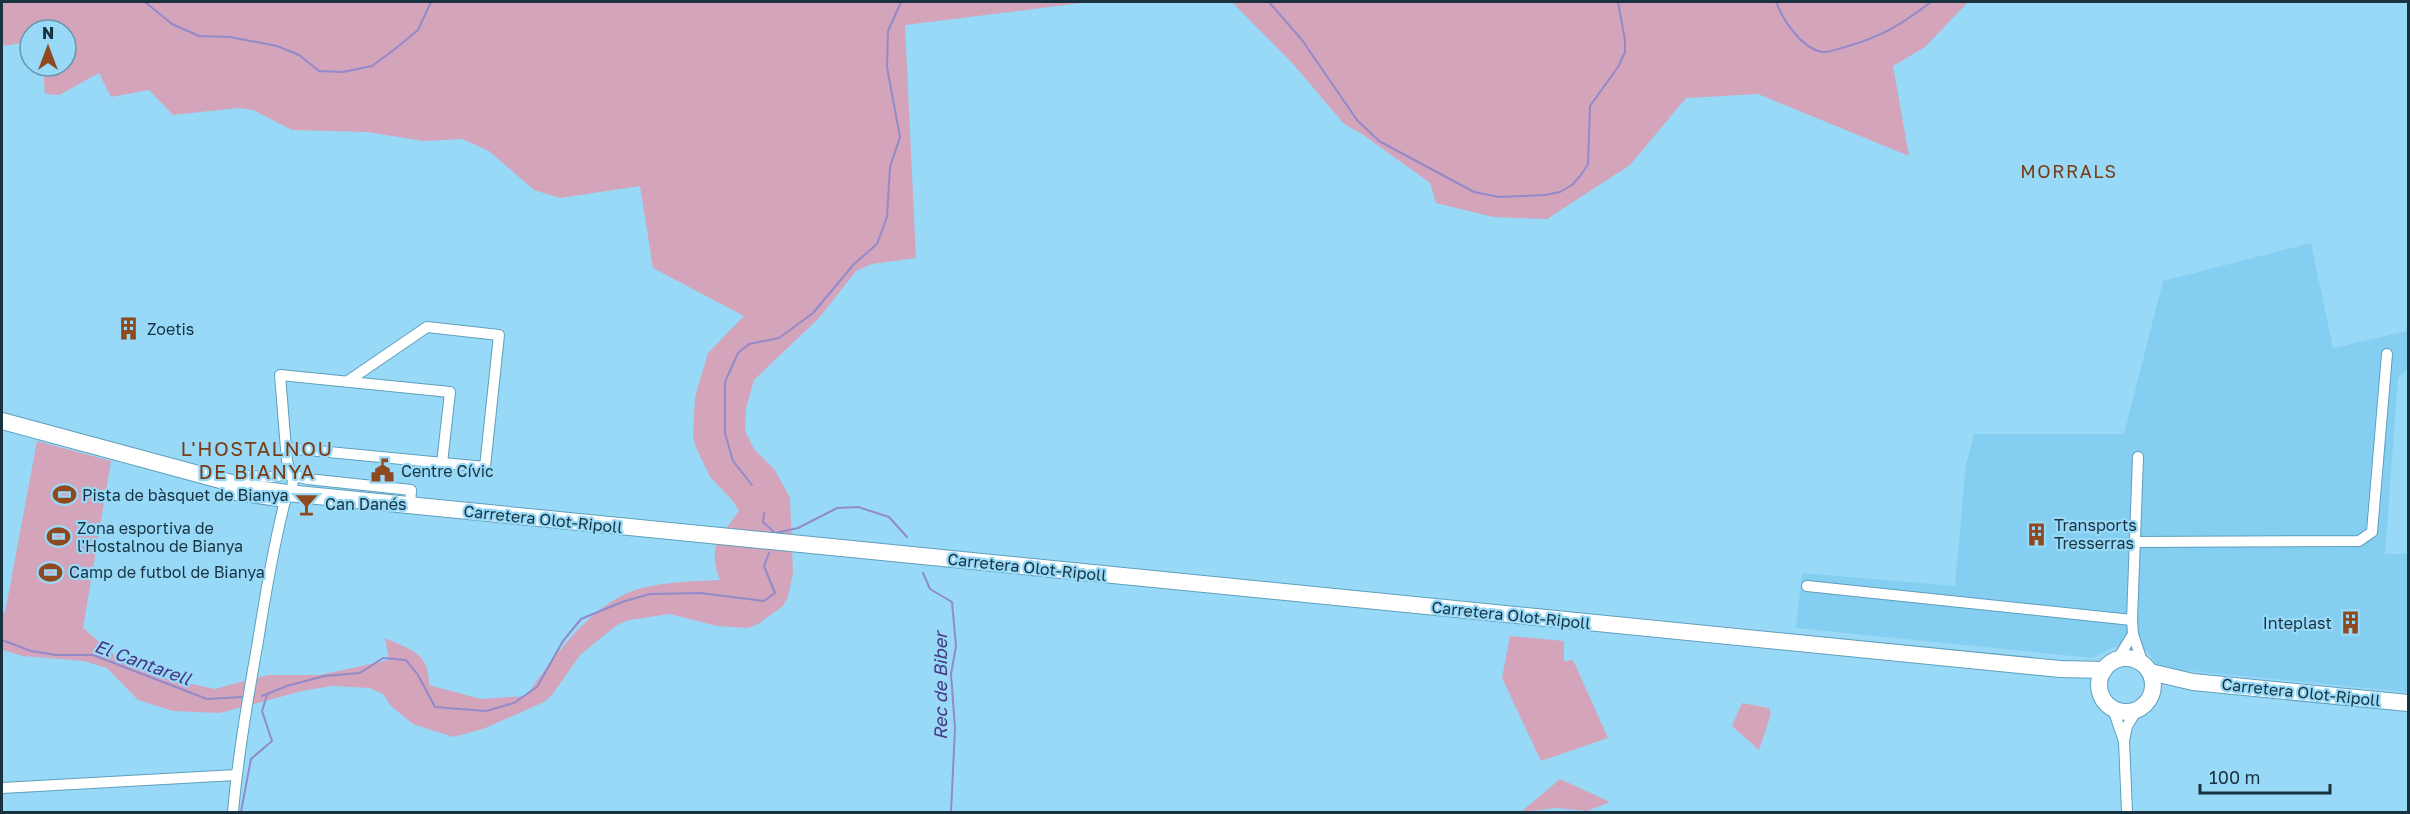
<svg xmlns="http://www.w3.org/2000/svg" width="2410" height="814" font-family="'Golos Text',sans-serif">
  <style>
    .built { fill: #84cef1 }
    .green { fill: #d4a4ba }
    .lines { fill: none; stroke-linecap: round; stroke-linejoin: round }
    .stream { stroke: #928aca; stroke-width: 2 }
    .minor-casing { stroke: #5f9fbc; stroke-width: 12 }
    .primary-casing { stroke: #5f9fbc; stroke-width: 18 }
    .minor { stroke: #fff; stroke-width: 10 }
    .primary { stroke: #fff; stroke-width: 16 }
    .labels { text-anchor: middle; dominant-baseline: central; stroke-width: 4.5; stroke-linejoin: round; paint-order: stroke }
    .poi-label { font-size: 16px; fill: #18333f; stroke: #98d9f8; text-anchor: start }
    .street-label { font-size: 16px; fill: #18333f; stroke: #98d9f8 }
    .neighbourhood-label { font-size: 18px; letter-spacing: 1.5px; fill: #793b14; stroke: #98d9f8 }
    .water-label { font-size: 18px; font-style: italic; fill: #473684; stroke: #98d9f8 }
    .quarter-label { font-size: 20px; letter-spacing: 1.5px; fill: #793b14; stroke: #98d9f8 }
  </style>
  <rect width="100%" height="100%" fill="#98d9f8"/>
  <!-- built -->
  <path class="built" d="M2311,243L2333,348L2408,331V369L2398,378L2385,554H2408V692L2159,668L2147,651L2114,647L2092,658L1796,628L1802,573L1955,586L1966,465L1974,434H2124L2163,281Z"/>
  <!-- green -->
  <g class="green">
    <path d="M2,2H1089L905,25L916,258L872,264L856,271L819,318L754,380L746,408L745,431L754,449L775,470L790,498L793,573L788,597L783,606L758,624L748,628L717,626L670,614L629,620L617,625L580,655L552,695L544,702L483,729L453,737L413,724L391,706L383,694L370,688L332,686L302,691L220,713L173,711L138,700L107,668L84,661L23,656L2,650V612L5,613L37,441L111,461L83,628L125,664L165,678L214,689L268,675H320L389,660L385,638C411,650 429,652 429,685L481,699L526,696C553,659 582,615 625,594C651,582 692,581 720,580C707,546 720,538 739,511L733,501L710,477L695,445L693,436L695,397L708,353L744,316L653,268L640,186L560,198L534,190L489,151L462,139L424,141L366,132L292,130L253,110L238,108L173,115L149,90L111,97L99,73L59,95L45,94L43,66H66V30H30V42L2,46Z"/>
    <path d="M1232,2H1968L1925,47L1893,66L1909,156L1758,94L1686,98L1630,165L1547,219L1493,217L1436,203L1430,183L1362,134L1344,124L1293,64Z"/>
    <path d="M1510,636L1564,641V661L1573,660L1608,738L1541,761L1502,678Z"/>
    <path d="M1742,703L1769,708L1771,714L1759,750L1732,726Z"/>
    <path d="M1560,779L1610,802L1587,811L1557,808L1521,812Z"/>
  </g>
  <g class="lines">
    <!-- stream -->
    <g class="stream">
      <path d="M145,2L172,24L199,36L230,37L277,46L299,55L319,71L343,72L372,66L395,49L418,30L431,2"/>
      <path d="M1269,2L1302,40L1357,120L1379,141L1474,192L1499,197L1545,195L1560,192L1572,185L1581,175L1588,164L1590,106L1618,67L1625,52V40L1618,2"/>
      <path d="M1776,2C1783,20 1801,48 1822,52C1829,53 1837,49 1845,47C1883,36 1899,26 1931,2"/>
      <path d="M752,485L733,461L725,433V382L738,353L749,344L779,338L813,313L854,264L877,244L887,217L890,167L900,137L887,67L888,31L901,2"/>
      <path d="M764,513L763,522L775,533L798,528L837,508L858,507L889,517L907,537"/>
      <path d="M923,573L930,589L952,602L956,646L951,674L955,728L951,812"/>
      <path d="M2,640L31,651L56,655H93L207,699L242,697"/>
      <path d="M262,696L287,686L324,676L360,673L383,658L406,660L418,675L435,707L486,711L514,703L537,687L563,641L581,619L622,602L650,594L701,593L764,601L775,593L764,566L769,553"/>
      <path d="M241,812L251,759L272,741L262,711L267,695"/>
    </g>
    <defs>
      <g id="minor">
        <path d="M287,448L485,467L499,335L427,327L348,381"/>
        <path d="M2138,457L2132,620L2133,634L2143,664"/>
        <path d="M221,483L236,495L285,502"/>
        <path d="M234,483L239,478L247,476L272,477L286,474L308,479L411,490L410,505"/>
        <path d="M291,493L293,481L287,461L280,375L450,392L442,463"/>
        <path d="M2135,542L2359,541L2372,532L2387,354"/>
        <path d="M1807,586L2132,620"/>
        <path d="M2117,660L2133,634"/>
        <path d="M2113,709L2124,741"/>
        <path d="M2,788L236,775"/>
        <path d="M233,812C238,755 248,698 258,641C266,590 274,542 287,493"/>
        <path d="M2127,812L2124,741L2127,726L2137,710"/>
      </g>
      <g id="primary">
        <path d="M2,421L250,488L287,493L2060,669L2104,670"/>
        <circle cx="2126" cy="685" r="27"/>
        <path d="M2150,672L2193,682L2408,703"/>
      </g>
    </defs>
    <!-- minor casing -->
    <use href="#minor" class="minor-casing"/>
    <!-- primary casing -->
    <use href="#primary" class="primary-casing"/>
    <!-- minor -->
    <use href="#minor" class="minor"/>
    <!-- primary -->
    <use href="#primary" class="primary"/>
  </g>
  <!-- icons -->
  <defs>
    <symbol id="building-bare" viewBox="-9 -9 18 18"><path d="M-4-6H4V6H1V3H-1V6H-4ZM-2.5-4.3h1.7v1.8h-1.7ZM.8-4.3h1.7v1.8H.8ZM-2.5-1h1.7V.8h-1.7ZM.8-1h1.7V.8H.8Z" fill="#8e491f" stroke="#98d9f8" stroke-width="2.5" paint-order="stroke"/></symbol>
    <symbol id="civic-bare" viewBox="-9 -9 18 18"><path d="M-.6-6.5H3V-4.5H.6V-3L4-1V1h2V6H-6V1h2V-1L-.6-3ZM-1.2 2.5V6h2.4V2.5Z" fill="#8e491f" stroke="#98d9f8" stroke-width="2.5" paint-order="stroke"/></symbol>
    <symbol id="stadium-bare" viewBox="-9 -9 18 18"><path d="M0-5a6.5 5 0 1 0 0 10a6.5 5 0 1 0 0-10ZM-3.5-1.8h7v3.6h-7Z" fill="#8e491f" stroke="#98d9f8" stroke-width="2.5" paint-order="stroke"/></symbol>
    <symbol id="bar-bare" viewBox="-9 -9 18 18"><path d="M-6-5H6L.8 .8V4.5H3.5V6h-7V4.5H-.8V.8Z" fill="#8e491f" stroke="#98d9f8" stroke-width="2.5" paint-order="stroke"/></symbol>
  </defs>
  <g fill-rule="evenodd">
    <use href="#building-bare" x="112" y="312" width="33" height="33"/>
    <use href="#civic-bare" x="366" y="454" width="33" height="33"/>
    <use href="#stadium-bare" x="48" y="478" width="33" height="33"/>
    <use href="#bar-bare" x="290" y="488" width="33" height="33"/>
    <use href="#building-bare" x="2020" y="518" width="33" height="33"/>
    <use href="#stadium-bare" x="42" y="520" width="33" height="33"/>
    <use href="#stadium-bare" x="34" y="556" width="33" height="33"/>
    <use href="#building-bare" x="2334" y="606" width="33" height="33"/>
  </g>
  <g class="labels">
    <!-- poi labels -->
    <g class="poi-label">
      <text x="147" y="329">Zoetis</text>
      <text x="401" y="471">Centre Cívic</text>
      <text x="82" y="495">Pista de bàsquet de Bianya</text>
      <text x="325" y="504">Can Danés</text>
      <text x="2054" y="525">Transports<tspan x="2054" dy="18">Tresserras</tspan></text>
      <text x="77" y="528">Zona esportiva de<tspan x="77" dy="18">l'Hostalnou de Bianya</tspan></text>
      <text x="69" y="572">Camp de futbol de Bianya</text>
      <text x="2332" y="623" text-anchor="end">Inteplast</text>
    </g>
    <!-- street labels -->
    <g class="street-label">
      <text transform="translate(543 519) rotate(6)">Carretera Olot-Ripoll</text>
      <text transform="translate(1027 567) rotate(6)">Carretera Olot-Ripoll</text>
      <text transform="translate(1511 615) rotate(6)">Carretera Olot-Ripoll</text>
      <text transform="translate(2301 692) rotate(6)">Carretera Olot-Ripoll</text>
    </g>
    <!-- neighbourhood labels -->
    <g class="neighbourhood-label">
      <text x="2069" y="171">MORRALS</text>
    </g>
    <!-- water labels -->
    <g class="water-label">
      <text transform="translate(143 662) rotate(20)">El Cantarell</text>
      <text transform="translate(940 686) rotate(-90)">Rec de Biber</text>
    </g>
    <!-- quarter labels -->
    <g class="quarter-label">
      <text x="257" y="448">L'HOSTALNOU<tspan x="257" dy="23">DE BIANYA</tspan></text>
    </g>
  </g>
  <!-- border -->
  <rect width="2410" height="814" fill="none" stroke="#18333f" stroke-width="6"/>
  <!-- north arrow -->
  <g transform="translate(48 48)"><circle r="28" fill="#98d9f8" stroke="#6597ae" stroke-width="1.5"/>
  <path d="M0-4.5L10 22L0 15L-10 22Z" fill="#8e491f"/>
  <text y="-9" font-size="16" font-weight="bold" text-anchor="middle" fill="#18333f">N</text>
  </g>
  <!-- scale -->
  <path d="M2200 784v9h130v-9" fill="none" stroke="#18333f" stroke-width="3"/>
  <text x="2209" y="784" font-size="18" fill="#18333f" stroke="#98d9f8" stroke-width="4.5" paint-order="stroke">100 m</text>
</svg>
